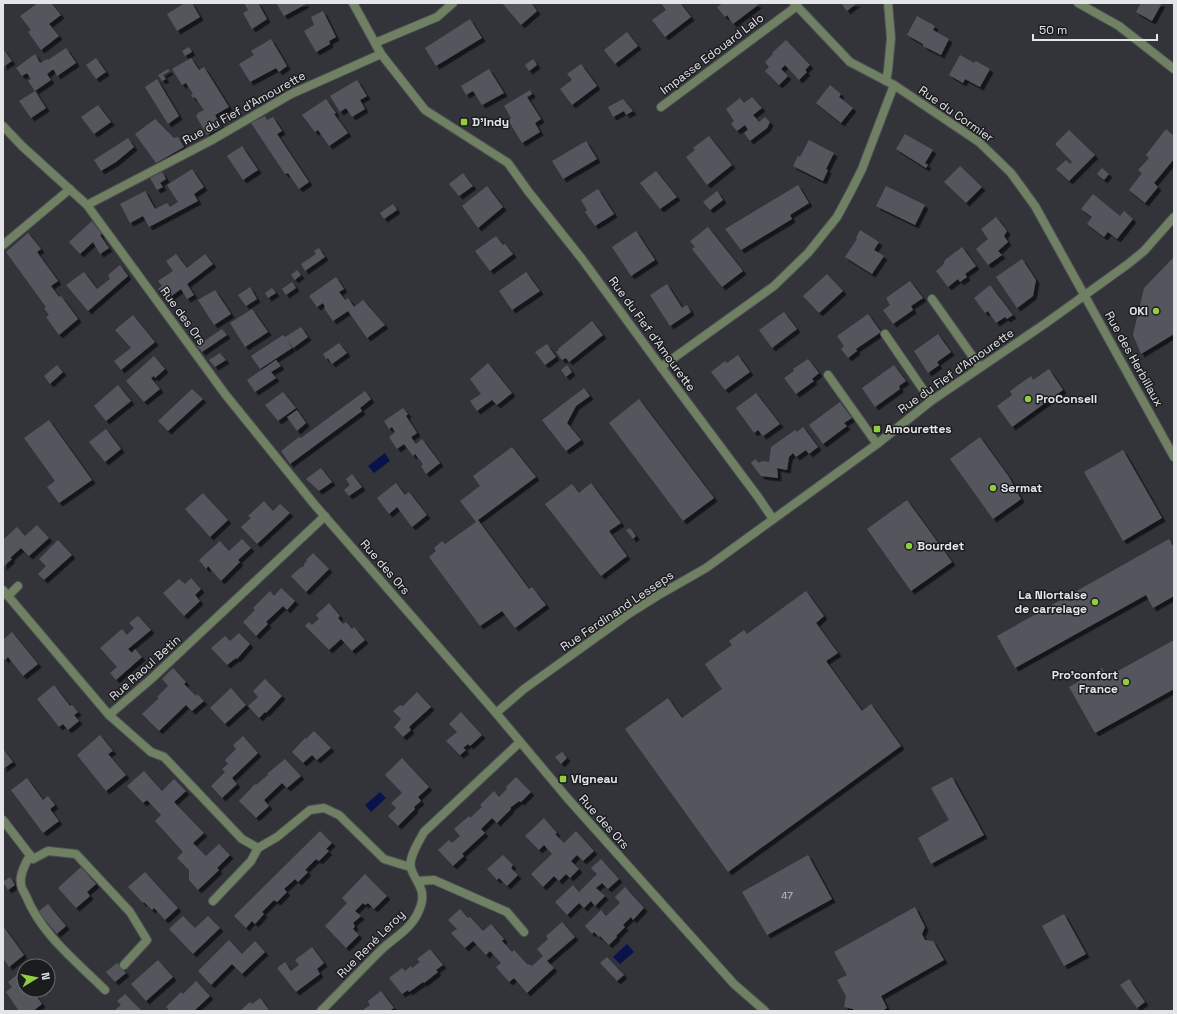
<svg xmlns="http://www.w3.org/2000/svg" width="1177" height="1014" font-family="'Space Grotesk',sans-serif">
  <style>
    .water { fill: #0a124c }
    .building { fill: #54575d; filter: url(#shadow) }
    .lines { fill: none; stroke-linecap: round; stroke-linejoin: round }
    .minor-casing { stroke: #4e5056; stroke-width: 10 }
    .minor { stroke: #708062; stroke-width: 8 }
    .poi-dot { fill: #91cd40; stroke: #1b1c1e; stroke-width: 1.5 }
    .labels { text-anchor: middle; dominant-baseline: central; stroke-width: 3; stroke-linejoin: round; paint-order: stroke }
    .number-label { font-size: 10px; fill: #bfc2c6 }
    .street-label { font-size: 12px; fill: #e3e5e9; stroke: #1b1c1e }
    .poi-label { font-size: 12px; font-weight: bold; fill: #e3e5e9; stroke: #1b1c1e; text-anchor: start }
  </style>
  <defs>
    <filter id="shadow"><feDropShadow dx="3.5" dy="3.5" stdDeviation="0" flood-color="#0009"/></filter>
  </defs>
  <rect width="100%" height="100%" fill="#32343a"/>
  <!-- water -->
  <g class="water">
    <path d="M385,453L390,461L374,473L368,466Z"/>
    <path d="M380,792L386,798L371,812L365,805Z"/>
    <path d="M627,944L634,952L620,964L613,957Z"/>
  </g>
  <!-- building -->
  <g class="building">
    <path d="M38,3H51L61,15L49,24L59,36L41,50L28,32L31,30L20,16Z"/>
    <path d="M185,3H192L200,17L177,31L167,14Z"/>
    <path d="M244,3H258L267,19L252,29L243,13L248,10Z"/>
    <path d="M276,3H305L306,4L284,16Z"/>
    <path d="M502,3H531L537,11L521,25Z"/>
    <path d="M661,3H680L691,17L665,37L652,20L666,10Z"/>
    <path d="M723,3H756L758,5L733,24L727,15L725,17L717,7Z"/>
    <path d="M841,3H857L847,11Z"/>
    <path d="M1141,3H1162L1152,21L1136,12Z"/>
    <path d="M323,11L336,37L329,41L330,44L316,52L304,31L314,25L311,17Z"/>
    <path d="M917,16L935,26L933,30L949,39L941,55L923,46V44L907,35Z"/>
    <path d="M470,19L482,38L436,66L425,48Z"/>
    <path d="M627,32L638,46L615,64L604,50Z"/>
    <path d="M271,39L287,66L279,72L276,68L250,82L239,64L254,55L251,51Z"/>
    <path d="M786,40L810,65L805,70L807,72L799,80L785,65L781,69L788,76L779,85L765,71L769,67L765,62L773,54L772,53Z"/>
    <path d="M189,47L192,52L185,56L182,51Z"/>
    <path d="M66,48L76,63L57,76L54,70H52L47,74L51,80L35,91L28,81L31,79L27,73L22,76L16,68L35,54L40,63L47,59L48,60Z"/>
    <path d="M3,49L12,61L3,67Z"/>
    <path d="M960,55L974,63L976,61L990,69L980,87L965,79L963,83L949,75Z"/>
    <path d="M96,58L106,72L96,79L86,65Z"/>
    <path d="M191,58L199,70L204,67L229,107L215,115L222,127L207,135L196,116L198,113L204,110L195,97L193,98L191,95L193,94L186,83L182,85L172,69Z"/>
    <path d="M533,59L537,65L529,71L525,65Z"/>
    <path d="M581,64L597,86L572,105L560,89L572,80L567,74Z"/>
    <path d="M168,69L170,71L163,75L166,79L162,81L158,75Z"/>
    <path d="M489,69L504,93L482,105L473,91L466,95L461,86Z"/>
    <path d="M157,79L179,116L168,124L145,87Z"/>
    <path d="M357,80L367,96L360,100L365,109L352,117L346,108L340,112L330,96Z"/>
    <path d="M830,85L841,94L839,97L853,108L841,123L816,103Z"/>
    <path d="M530,90L532,94L527,97L541,119L535,123L540,132L522,143L508,120L511,118L504,106Z"/>
    <path d="M35,91L46,108L31,118L19,101Z"/>
    <path d="M752,97L762,108L753,115L759,122L765,117L770,122L767,128L750,141L744,133L748,130L745,125L737,131L731,124L734,121L726,109L740,98L744,103Z"/>
    <path d="M326,99L336,113L334,114L348,133L329,146L318,130L315,132L302,115Z"/>
    <path d="M623,99L633,111L626,115L624,111L613,117L608,107Z"/>
    <path d="M98,105L111,122L94,134L81,117Z"/>
    <path d="M265,116L267,120L273,117L282,131L277,134L309,182L299,189L288,173L285,174L251,123Z"/>
    <path d="M155,119L174,138L178,137L184,147L156,163L135,134Z"/>
    <path d="M1166,129L1174,136V152L1173,153L1174,159L1154,183L1158,187L1145,203L1129,190L1142,173L1138,170L1149,158L1146,155Z"/>
    <path d="M1069,130L1095,155L1069,181L1056,169L1066,160L1070,164L1072,162L1055,144Z"/>
    <path d="M905,134L933,150L925,163L928,165L926,168L896,149Z"/>
    <path d="M709,136L732,165L707,185L686,157L695,150L693,148Z"/>
    <path d="M128,138L134,147L116,162L101,171L94,160Z"/>
    <path d="M809,140L834,153L826,169L828,170L823,181L793,166L798,156L800,157Z"/>
    <path d="M586,141L597,159L563,179L552,161Z"/>
    <path d="M242,146L258,170L243,180L227,156Z"/>
    <path d="M960,166L982,187L966,203L944,182Z"/>
    <path d="M1102,168L1109,174L1104,180L1097,174Z"/>
    <path d="M192,169L204,187L194,194L198,201L149,227L143,216L130,223L120,204L145,191L155,209L167,203L170,207L178,202L167,185Z"/>
    <path d="M656,171L677,197L660,209L640,183Z"/>
    <path d="M162,172L166,179L160,183L163,187L157,190L150,178Z"/>
    <path d="M463,173L473,186L459,196L449,184Z"/>
    <path d="M798,185L809,203L790,215L792,219L741,250L725,229Z"/>
    <path d="M487,186L503,207L478,228L462,206Z"/>
    <path d="M886,186L925,205L915,225L876,206Z"/>
    <path d="M598,189L614,214L595,226L585,212L587,210L581,200Z"/>
    <path d="M717,191L723,200L710,210L703,202Z"/>
    <path d="M1093,194L1120,216L1124,211L1133,219L1117,239L1108,232L1104,237L1087,224L1092,217L1081,209Z"/>
    <path d="M393,204L397,210L384,219L380,213Z"/>
    <path d="M996,217L1007,231L1004,236L1008,242L998,251L1002,255L988,265L976,249L988,239L981,229Z"/>
    <path d="M92,221L102,234L100,235L109,248L100,254L93,242L80,254L69,242Z"/>
    <path d="M708,227L743,271L722,287L692,249L695,247L690,241Z"/>
    <path d="M860,230L879,242L874,250L884,256L872,274L845,257L857,239L856,238Z"/>
    <path d="M636,231L655,260L631,276L612,247Z"/>
    <path d="M28,233L41,249L37,252L58,281L51,286L59,297L61,296L78,319L59,335L46,317L49,315L44,308L46,307L6,252Z"/>
    <path d="M496,236L503,245L505,244L513,254L490,271L475,251Z"/>
    <path d="M962,247L976,266L965,274L967,277L960,282L958,279L948,287L936,271L943,265L945,260Z"/>
    <path d="M319,248L325,257L305,271L301,264L316,254L314,251Z"/>
    <path d="M176,254L187,268L205,254L213,264L187,284L194,295L187,299L181,289L166,300L158,289L162,286L158,281L173,271L166,261Z"/>
    <path d="M1174,257V334L1141,354L1133,335L1144,288Z"/>
    <path d="M1022,259L1036,280L1033,296L1017,308L996,277Z"/>
    <path d="M120,265L128,276L88,311L66,285L84,272L97,289L110,279L108,275Z"/>
    <path d="M297,270L301,275L295,280L291,275Z"/>
    <path d="M526,272L540,291L512,310L499,291Z"/>
    <path d="M827,274L843,291L819,313L803,296Z"/>
    <path d="M336,277L344,289L339,292L345,300L348,298L354,307L363,300L385,325L367,338L348,311L333,321L324,308L325,307L323,303L317,307L309,296Z"/>
    <path d="M910,281L923,298L911,306L913,310L893,324L883,310L890,305L886,298Z"/>
    <path d="M292,282L296,288L286,295L282,289Z"/>
    <path d="M667,284L682,308L687,305L691,312L670,326L650,295Z"/>
    <path d="M990,285L1013,315L1007,319L1005,317L996,323L988,311L985,313L974,298Z"/>
    <path d="M250,287L257,299L246,306L238,295Z"/>
    <path d="M272,288L276,293L268,298L265,293Z"/>
    <path d="M215,290L231,314L214,325L198,300Z"/>
    <path d="M252,309L268,332L245,347L230,323Z"/>
    <path d="M784,312L797,329L772,348L759,330Z"/>
    <path d="M868,314L881,332L856,349L857,351L848,358L841,349L844,346L837,336Z"/>
    <path d="M133,315L155,342L121,370L114,361L131,348L115,330Z"/>
    <path d="M592,321L603,335L569,362L566,358L562,360L556,352L559,350L558,349Z"/>
    <path d="M301,327L308,337L293,348L287,340L292,348L260,369L251,356L283,335L285,337Z"/>
    <path d="M222,329L227,335L202,352L197,346Z"/>
    <path d="M938,334L951,352L937,362L939,365L928,373L914,351Z"/>
    <path d="M339,343L347,353L332,364L328,358L326,359L323,354Z"/>
    <path d="M547,344L556,357L545,365L535,352Z"/>
    <path d="M220,353L226,360L215,367L209,360Z"/>
    <path d="M738,355L750,372L725,390L711,372L725,361L727,363Z"/>
    <path d="M154,356L165,369L155,378L154,376L151,378L160,389L144,402L126,381Z"/>
    <path d="M808,359L819,373L812,379L814,381L796,394L784,378L794,371L793,369Z"/>
    <path d="M276,360L281,366L271,372L276,378L255,392L247,380Z"/>
    <path d="M488,363L512,393L497,405L492,400L477,411L470,401L481,394L470,379Z"/>
    <path d="M57,365L63,372L50,384L44,376Z"/>
    <path d="M567,365L572,372L566,377L561,370Z"/>
    <path d="M894,365L906,381L899,386L900,389L875,407L862,388Z"/>
    <path d="M1049,369L1063,390L1012,427L997,406L1012,395L1010,391L1031,376L1033,380Z"/>
    <path d="M118,385L131,401L106,421L94,406Z"/>
    <path d="M584,388L590,396L576,406L567,423L581,440L566,451L542,420Z"/>
    <path d="M192,389L203,399L168,431L158,421Z"/>
    <path d="M365,391L371,399L360,408L362,411L290,464L281,451L299,437L301,438Z"/>
    <path d="M283,392L296,408L278,421L265,405Z"/>
    <path d="M756,393L780,424L763,436L758,430L754,433L736,408Z"/>
    <path d="M639,399L714,498L683,521L609,423Z"/>
    <path d="M840,402L852,418L844,423L847,426L823,444L809,425Z"/>
    <path d="M403,408L408,414L406,416L417,433L411,437L416,444L422,439L440,463L426,474L421,466L423,464L415,454L413,456L404,444L397,449L389,437L395,432L392,427L389,429L384,421Z"/>
    <path d="M297,410L306,423L297,431L287,417Z"/>
    <path d="M49,420L92,480L59,503L47,487L55,481L24,438Z"/>
    <path d="M803,427L818,447L809,454L806,450L796,457L793,453L789,457L787,470L777,468L778,478L761,476L751,463L755,459L759,463L762,461L769,462L771,447L795,430L797,432Z"/>
    <path d="M106,429L121,449L105,462L89,442Z"/>
    <path d="M980,437L1009,477L1021,499L993,519L950,459Z"/>
    <path d="M512,447L536,477L478,520L529,589L532,587L546,605L515,628L502,611L480,626L429,557L436,551L434,548L442,541L445,544L476,522L460,501L480,486L473,476Z"/>
    <path d="M1123,450L1162,518L1123,541L1084,472Z"/>
    <path d="M321,468L332,482L319,491L306,479Z"/>
    <path d="M352,474L362,487L349,496L344,490L350,485L346,479Z"/>
    <path d="M396,483L405,495L409,492L427,515L412,527L397,507L389,514L377,498Z"/>
    <path d="M591,483L621,523L609,531L627,556L601,576L545,504L572,484L579,493Z"/>
    <path d="M203,493L228,520L210,537L185,509Z"/>
    <path d="M907,500L952,562L911,591L867,529Z"/>
    <path d="M264,501L273,511L280,504L290,513L257,544L241,527L251,518L248,516Z"/>
    <path d="M37,525L49,538L29,556L21,548L10,558L12,559L3,567V540L17,527L25,536Z"/>
    <path d="M630,528L636,536L633,539L626,530Z"/>
    <path d="M242,539L251,548L238,560L240,562L221,581L208,566L206,569L199,560L220,541L229,551Z"/>
    <path d="M1169,539L1174,548V596L1153,608L1146,595L1015,668L997,636Z"/>
    <path d="M58,540L72,555L44,580L38,574L46,566L39,559Z"/>
    <path d="M313,553L329,569L306,592L291,576L300,568L304,566V564L307,561L306,560Z"/>
    <path d="M191,578L201,589L195,595L200,601L184,616L163,593L179,579L185,584Z"/>
    <path d="M281,588L295,601L287,610L283,606L266,622L268,624L256,636L243,622L255,610L253,608L270,591L274,596Z"/>
    <path d="M806,591L824,616L816,623L838,653L826,661L862,711L871,704L901,746L728,872L625,729L668,698L682,718L722,689L705,664L732,645L729,641L744,630L747,634Z"/>
    <path d="M329,603L340,616L338,618L343,624L346,622L352,629L354,627L365,640L352,651L341,639L329,650L305,626L309,622L312,625L319,619L316,615Z"/>
    <path d="M138,616L151,630L128,649L132,653L135,649L142,657L116,680L110,673L117,667L100,648L122,629L127,635L134,628L129,623Z"/>
    <path d="M12,632L38,664L23,676L8,657L5,660L3,657V640Z"/>
    <path d="M239,633L250,644L237,659L236,658L227,665L211,648L225,636L230,641Z"/>
    <path d="M1174,640V689L1095,733L1069,687L1102,668L1107,677Z"/>
    <path d="M173,668L186,682L184,684L196,696L197,694L204,701L192,711L186,705L159,731L142,714L159,698L157,697L168,686L162,679Z"/>
    <path d="M265,679L282,696L266,713L265,712L259,718L248,706L258,697L253,691Z"/>
    <path d="M54,685L70,706L72,705L78,712L74,715L79,721L68,730L63,724L59,727L37,699Z"/>
    <path d="M231,688L246,705L225,724L210,708Z"/>
    <path d="M417,692L431,707L409,727L411,730L403,737L394,727L401,719L393,711L400,705L403,706Z"/>
    <path d="M461,712L482,735L470,746L468,744L463,748L466,750L460,755L446,741L457,732L449,724Z"/>
    <path d="M314,731L331,748L317,760L312,755L303,763L292,752L305,738L306,739Z"/>
    <path d="M100,735L113,751L108,754L126,775L106,791L77,755Z"/>
    <path d="M243,736L258,753L232,778L237,784L222,798L211,786L225,772L222,769L228,764L225,760L236,749L233,745Z"/>
    <path d="M3,749L13,762L3,769Z"/>
    <path d="M562,752L567,758L561,764L555,757Z"/>
    <path d="M402,758L429,787L418,797L421,801L414,807L415,809L398,826L388,816L396,808L391,803L402,793L385,775Z"/>
    <path d="M285,759L301,776L287,788L282,783L264,800L269,806L256,818L239,801L255,784L256,785L268,775L267,774Z"/>
    <path d="M144,771L162,791L174,779L186,791L174,802L204,833L193,843L206,856L219,844L230,855L217,868L219,870L198,890L189,880V870L177,858L183,852L155,821L161,815L147,800L143,803L127,786Z"/>
    <path d="M516,777L531,792L521,802L519,801L510,808L511,809L497,823L492,818L481,829L485,833L462,854L464,856L453,866L438,850L449,840L452,843L460,836L454,829L469,816L470,818L482,807L480,805L494,791L499,797L507,789L506,787Z"/>
    <path d="M952,777L984,835L931,864L918,838L949,820L931,788Z"/>
    <path d="M27,778L43,800L48,796L55,805L50,809L59,821L43,833L11,790Z"/>
    <path d="M544,818L557,833L555,834L564,843L576,831L594,851L583,861L577,855L571,861L579,869L570,878L566,874L559,881L554,876L543,887L531,874L552,854L544,845L539,850L525,836Z"/>
    <path d="M320,831L332,843L326,849L329,851L319,861L316,859L305,870L308,872L298,882L295,879L284,889L287,892L277,902L274,900L262,912L264,914L255,924L252,921L246,928L234,916Z"/>
    <path d="M503,855L513,865L511,868L518,875L507,886L499,878L497,880L487,869Z"/>
    <path d="M808,855L832,899L767,935L742,892Z"/>
    <path d="M601,859L619,879L608,889L602,883L596,888L605,896L595,906L591,901L584,908L579,903L567,915L555,902L573,885L579,892L597,874L591,868Z"/>
    <path d="M81,867L96,884L87,892L90,896L76,908L58,888Z"/>
    <path d="M145,872L178,908L165,920L154,908L152,910L144,902L143,903L128,887Z"/>
    <path d="M365,874L387,896L374,909L368,903L365,905L363,903L355,911L361,916L353,923L355,926L353,929L359,935L346,948L325,926L347,903L342,898Z"/>
    <path d="M10,877L15,885L8,890L3,882Z"/>
    <path d="M625,887L644,908L633,920L631,917L623,925L625,927L616,936L617,937L609,945L600,936L599,937L594,932L592,934L585,926L601,910L606,916L620,903L615,897Z"/>
    <path d="M48,904L66,926L57,934L38,912Z"/>
    <path d="M915,907L925,927L922,934L925,940L933,941L944,960L881,996L887,1008L882,1011H854L853,1009L844,1007L846,996L837,980L847,975L834,952Z"/>
    <path d="M460,909L468,918L470,917L483,931L491,924L504,939L502,941L512,952L514,950L528,965L529,964L532,966L543,956L537,949L548,939L546,936L562,922L575,937L547,961L554,968L527,993L514,978L509,982L496,967L501,963L490,951L486,955L473,941L465,948L451,933L457,929L448,920Z"/>
    <path d="M1064,914L1086,954L1064,966L1042,926Z"/>
    <path d="M183,916L195,928L208,916L220,928L193,954L169,929Z"/>
    <path d="M3,926L24,955L9,967L3,958Z"/>
    <path d="M229,940L242,954L255,941L265,952L242,974L232,964L211,985L198,971Z"/>
    <path d="M312,947L324,963L317,969L320,974L296,992L277,968L285,962L291,971L299,965L295,960Z"/>
    <path d="M430,949L443,965L436,970L438,972L424,983L423,982L409,992L408,990L402,994L389,978L402,968L405,971L411,966L412,968L420,962L417,959Z"/>
    <path d="M607,957L624,975L617,981L600,963Z"/>
    <path d="M158,960L173,977L146,1001L131,984Z"/>
    <path d="M117,963L126,973L115,982L106,972Z"/>
    <path d="M24,969V990H32L42,1004L33,1011H19L6,992L12,987L8,982Z"/>
    <path d="M1129,979L1145,1002L1137,1008L1120,985Z"/>
    <path d="M196,981L210,996L194,1011H170L166,1007L181,992L183,994Z"/>
    <path d="M381,991L394,1008L389,1011H364L363,1010L370,1005L368,1001Z"/>
    <path d="M125,994L142,1011H114L121,1005L117,1001Z"/>
    <path d="M260,998L270,1011H242V1009L250,1002L252,1004Z"/>
  </g>
  <g class="lines">
    <defs>
      <g id="minor">
        <path d="M353,3L381,54L425,110L508,163L528,191L582,259L661,367L758,497L773,519"/>
        <path d="M794,3L850,62L894,85L979,142L1011,173L1035,206L1174,457"/>
        <path d="M1078,3L1119,26L1174,69"/>
        <path d="M375,43L437,17L453,3"/>
        <path d="M886,81L888,70L891,38L888,3"/>
        <path d="M661,107L797,6"/>
        <path d="M3,126L22,146L87,205L225,394L314,504L496,713L569,800L734,984L765,1011"/>
        <path d="M87,205L212,140L291,94L381,54"/>
        <path d="M3,245L70,189"/>
        <path d="M932,299L980,367"/>
        <path d="M885,334L931,401"/>
        <path d="M661,367L774,286L808,253L837,217L851,191L862,169L894,85"/>
        <path d="M828,375L877,444"/>
        <path d="M3,590L109,715L151,752L164,757L242,839L258,848L277,837L310,810L324,808L339,815L384,859L410,867"/>
        <path d="M8,596L18,586"/>
        <path d="M496,713L524,689L630,613L657,596L706,568L877,444L931,401L1046,323L1128,264L1144,251L1174,217"/>
        <path d="M109,715L150,680L325,516"/>
        <path d="M3,820L33,859L48,851L76,854L130,912L147,940L124,965"/>
        <path d="M30,855C26,863 19,874 21,884C21,888 24,892 26,896C41,934 76,961 105,990"/>
        <path d="M418,881L434,880L507,912L524,932"/>
        <path d="M213,901L251,861L258,848"/>
        <path d="M321,1011C341,991 361,970 381,950C397,935 414,928 421,905C426,888 415,882 411,868C408,858 419,841 424,832L520,742"/>
      </g>
    </defs>
    <!-- minor casing -->
    <use href="#minor" class="minor-casing"/>
    <!-- minor -->
    <use href="#minor" class="minor"/>
  </g>
  <!-- markers -->
  <g class="poi-dot">
    <rect x="460" y="118" width="8" height="8" rx="2"/>
    <circle cx="1156" cy="311" r="4"/>
    <circle cx="1028" cy="399" r="4"/>
    <rect x="873" y="425" width="8" height="8" rx="2"/>
    <circle cx="993" cy="488" r="4"/>
    <circle cx="909" cy="546" r="4"/>
    <circle cx="1095" cy="602" r="4"/>
    <circle cx="1126" cy="682" r="4"/>
    <rect x="559" y="775" width="8" height="8" rx="2"/>
  </g>
  <g class="labels">
    <!-- number labels -->
    <g class="number-label">
      <text x="787" y="895">47</text>
    </g>
    <!-- street labels -->
    <g class="street-label">
      <text transform="translate(712 54) rotate(-37)">Impasse Edouard Lalo</text>
      <text transform="translate(244 108) rotate(-29)">Rue du Fief d'Amourette</text>
      <text transform="translate(956 114) rotate(35)">Rue du Cormier</text>
      <text transform="translate(183 316) rotate(54)">Rue des Ors</text>
      <text transform="translate(652 334) rotate(54)">Rue du Fief d'Amourette</text>
      <text transform="translate(1134 359) rotate(61)">Rue des Herbillaux</text>
      <text transform="translate(956 371) rotate(-35)">Rue du Fief d'Amourette</text>
      <text transform="translate(385 567) rotate(49)">Rue des Ors</text>
      <text transform="translate(617 611) rotate(-34)">Rue Ferdinand Lesseps</text>
      <text transform="translate(145 668) rotate(-42)">Rue Raoul Betin</text>
      <text transform="translate(604 822) rotate(48)">Rue des Ors</text>
      <text transform="translate(371 944) rotate(-45)">Rue René Leroy</text>
    </g>
    <!-- poi labels -->
    <g class="poi-label">
      <text x="472" y="122">D'Indy</text>
      <text x="1148" y="311" text-anchor="end">OKI</text>
      <text x="1036" y="399">ProConseil</text>
      <text x="885" y="429">Amourettes</text>
      <text x="1001" y="488">Sermat</text>
      <text x="917" y="546">Bourdet</text>
      <text x="1087" y="595" text-anchor="end">La Niortaise<tspan x="1087" dy="14">de carrelage</tspan></text>
      <text x="1118" y="675" text-anchor="end">Pro'confort<tspan x="1118" dy="14">France</tspan></text>
      <text x="571" y="779">Vigneau</text>
    </g>
  </g>
  <!-- border -->
  <rect width="1177" height="1014" fill="none" stroke="#e3e5e9" stroke-width="8"/>
  <!-- north arrow -->
  <g transform="translate(36 978) rotate(80)"><circle r="19" fill="#1b1c1e" stroke="#6b6c6f"/>
  <path d="M0-3L7 15L0 10L-7 15Z" fill="#91cd40"/>
  <text y="-6" font-size="11" font-weight="bold" text-anchor="middle" fill="#e3e5e9">N</text>
  </g>
  <!-- scale -->
  <path d="M1033 34v6h124v-6" fill="none" stroke="#e3e5e9" stroke-width="2"/>
  <text x="1039" y="34" font-size="12" fill="#e3e5e9" stroke="#1b1c1e" stroke-width="3" paint-order="stroke">50 m</text>
</svg>
